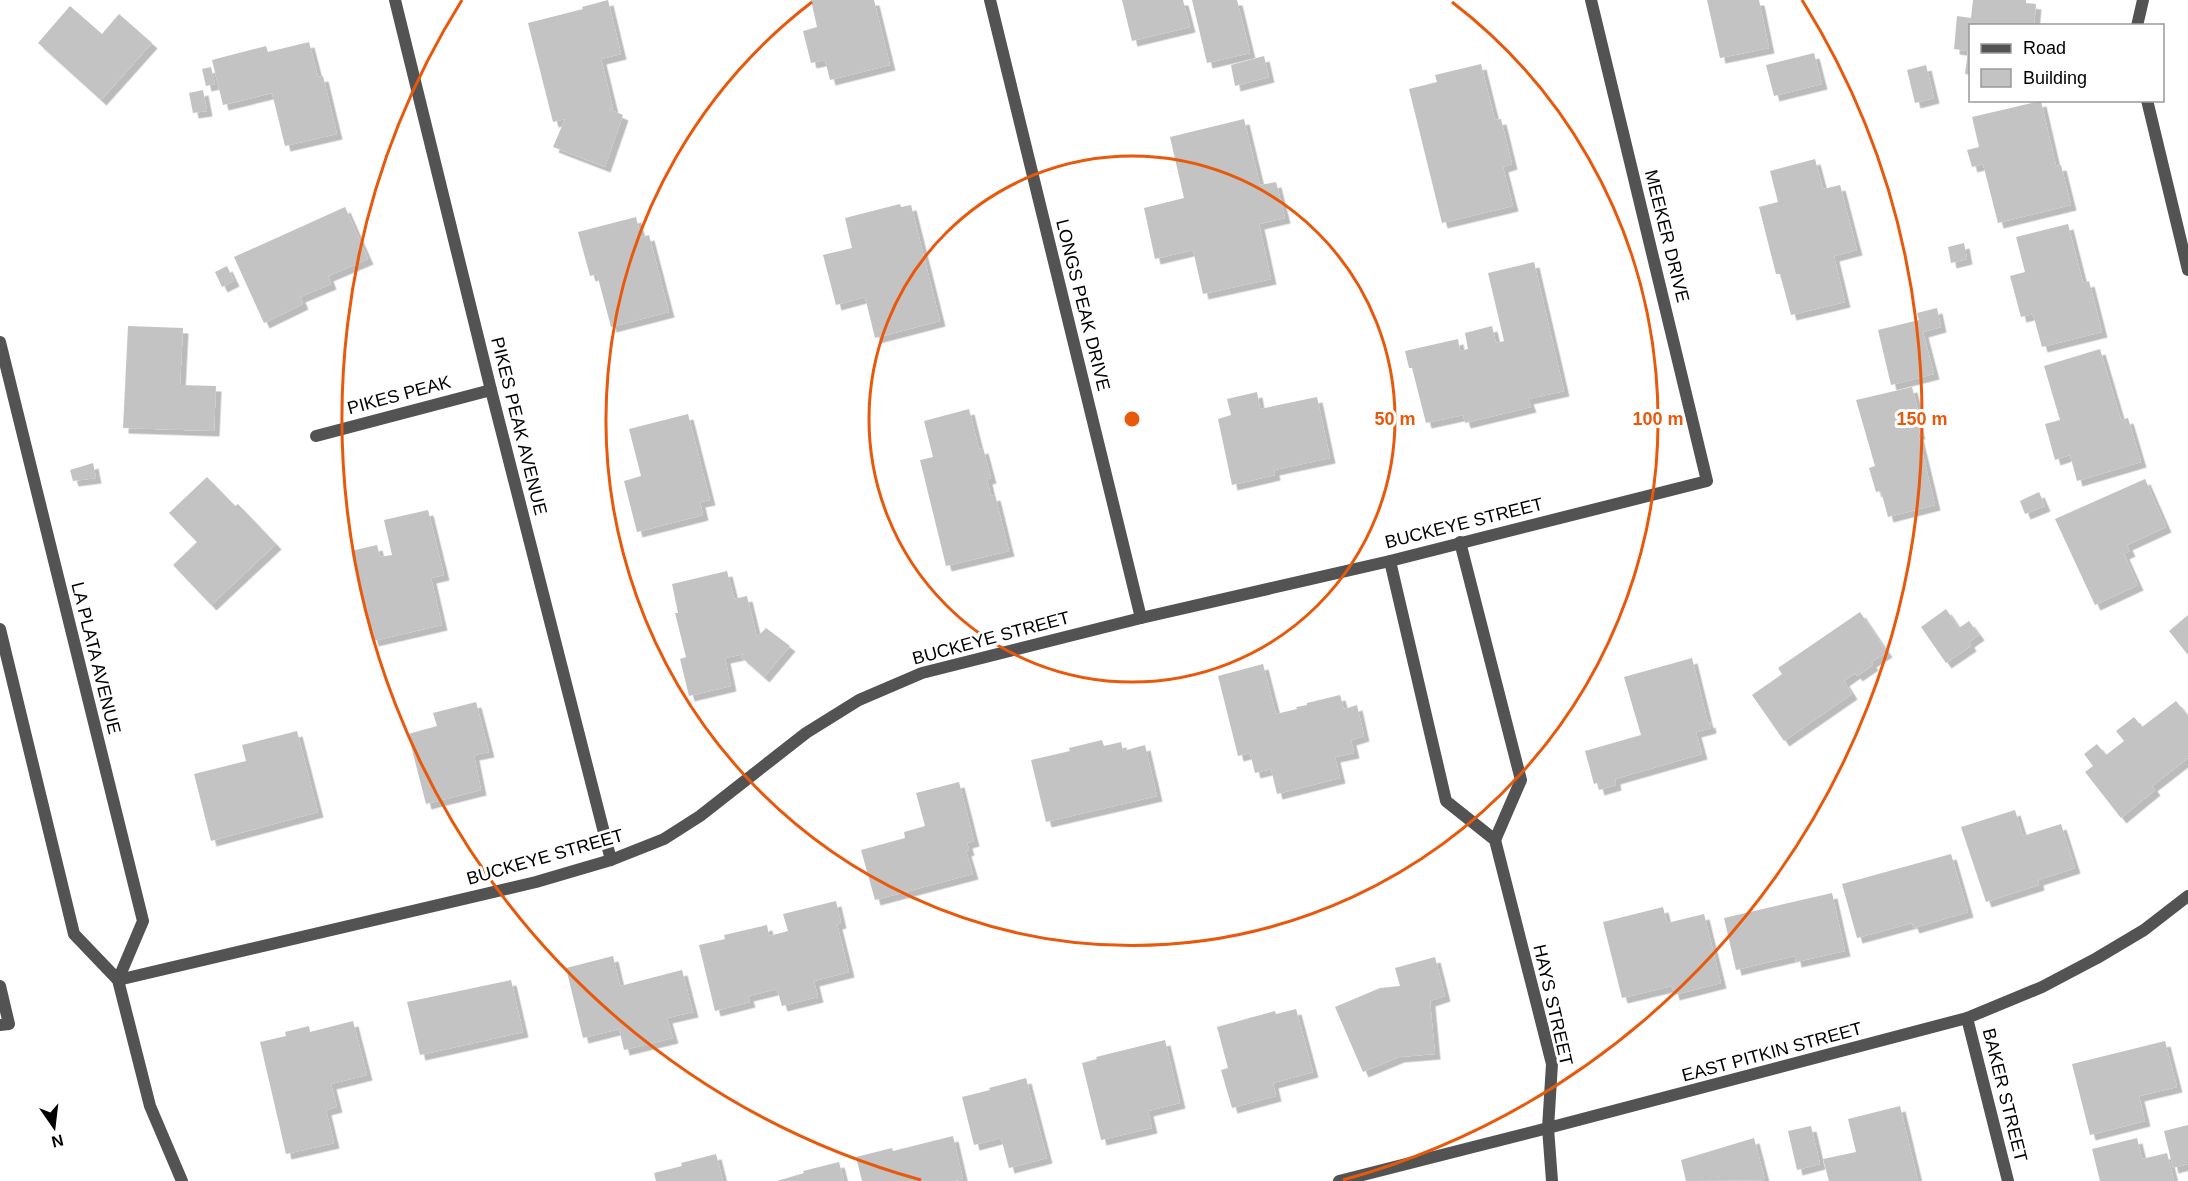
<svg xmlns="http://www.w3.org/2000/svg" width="2188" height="1181" font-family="Arial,sans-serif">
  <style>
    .building { fill: #c3c3c3; filter: url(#shadow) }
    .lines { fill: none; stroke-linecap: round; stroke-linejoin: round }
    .service { stroke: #535353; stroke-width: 12 }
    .minor { stroke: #535353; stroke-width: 12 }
    .tertiary { stroke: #535353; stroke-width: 12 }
    .ring { fill: none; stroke: #e8590c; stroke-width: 3 }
    .labels { text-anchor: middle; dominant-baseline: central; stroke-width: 6; stroke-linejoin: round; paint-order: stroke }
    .street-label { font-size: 18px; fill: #000; stroke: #fff }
    .centre { fill: #e8590c; stroke: #fff; stroke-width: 3 }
    .ring-label { font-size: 18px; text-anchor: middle; font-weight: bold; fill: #e8590c; stroke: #fff; stroke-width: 6; stroke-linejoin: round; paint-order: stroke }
  </style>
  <defs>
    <filter id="shadow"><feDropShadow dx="5.5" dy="5.5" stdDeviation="0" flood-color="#0004"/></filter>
  </defs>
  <rect width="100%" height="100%" fill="#fff"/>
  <!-- building -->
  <g class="building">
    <path d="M608,0L621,54L601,59L613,108L609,109L623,115L605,167L553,147L565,119L553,122L528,23L583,9L582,7Z"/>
    <path d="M811,0H874L890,65L830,80L825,60L811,63L803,31L817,27Z"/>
    <path d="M1122,0H1183L1190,27L1132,41Z"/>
    <path d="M1192,0H1237L1250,53L1207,63Z"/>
    <path d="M1707,0H1759L1769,48L1720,58Z"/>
    <path d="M1973,0H2026V3L2036,4L2034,26H1970V75L1965,74L1968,51L1954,49L1957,16L1971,18Z"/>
    <path d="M70,6L102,34L119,14L152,43L101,100L38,43Z"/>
    <path d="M309,42L318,77L323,76L337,134L285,146L272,93L223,105L212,60L266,46L268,52Z"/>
    <path d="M1814,53L1822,84L1774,96L1766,65Z"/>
    <path d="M1264,56L1269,77L1235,86L1231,65Z"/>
    <path d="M1481,64L1495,120L1501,119L1512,164L1503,167L1513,206L1442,223L1409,89L1437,82L1435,75Z"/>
    <path d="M1926,65L1934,98L1915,103L1907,70Z"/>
    <path d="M211,67L215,84L206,86L202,69Z"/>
    <path d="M203,90L207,111L193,113L189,93Z"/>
    <path d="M2041,101L2056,166L2061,165L2071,205L1998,223L1983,164L1972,167L1967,150L1979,147L1972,117Z"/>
    <path d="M1244,119L1260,185L1276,182L1285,218L1259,224L1271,279L1203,294L1193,250L1155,259L1144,208L1184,198L1170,137Z"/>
    <path d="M1815,159L1823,189L1840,185L1857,250L1834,256L1845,302L1791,315L1780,274H1776L1759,207L1778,202L1770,171Z"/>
    <path d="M900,204L901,207L911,205L940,321L875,338L865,297L836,305L823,255L852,248L845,218Z"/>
    <path d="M345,207L368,259L328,276L331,284L300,297L303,304L264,323L234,257Z"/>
    <path d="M636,217L641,237L649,235L669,312L611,327L597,274L590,276L578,232Z"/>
    <path d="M2068,224L2083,283L2089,281L2102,332L2042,347L2033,314L2021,317L2010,276L2025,272L2016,237Z"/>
    <path d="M1964,243L1967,259L1951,263L1948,247Z"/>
    <path d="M1534,262L1564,391L1528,399L1531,407L1465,423L1463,415L1426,423L1412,368H1409L1405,351L1458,339L1460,351L1468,349L1465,333L1492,326L1496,343L1504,341L1488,273Z"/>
    <path d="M227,266L234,281L222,287L215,272Z"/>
    <path d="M1937,308L1941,327L1923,332L1934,374L1891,385L1878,330L1919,320L1917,313Z"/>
    <path d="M128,326L183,328L180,385L216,386L214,431L123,428Z"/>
    <path d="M2100,349L2121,420L2128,418L2141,462L2077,481L2070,455L2055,460L2045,424L2060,420L2044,366Z"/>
    <path d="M1912,387L1919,415L1915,416L1920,434H1918L1935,505L1888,517L1881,491L1876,492L1869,468L1875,466L1856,400Z"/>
    <path d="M1257,392L1260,409L1317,397L1330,458L1274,470L1275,475L1232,485L1218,419L1231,415L1227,399Z"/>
    <path d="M969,409L979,449L983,448L991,478L987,479L991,496L995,495L1009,551L946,566L920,460L933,457L924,421Z"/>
    <path d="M688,414L710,500L700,502L703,515L637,532L624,481L641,476L629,429Z"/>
    <path d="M93,463L96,478L73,481L70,470Z"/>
    <path d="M207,477L235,506L238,504L276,544L211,605L173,565L197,542L169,513Z"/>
    <path d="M2145,479L2166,527L2127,545L2130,551L2124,554L2138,585L2095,605L2055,519Z"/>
    <path d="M2039,492L2045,506L2025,514L2020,501Z"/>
    <path d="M428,510L444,575L431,578L442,625L373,641L351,551L377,545L380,557L392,555L384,520Z"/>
    <path d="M727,571L734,599L747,596L757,637L766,628L790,646L764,677L741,657L744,654L725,658L731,686L689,696L680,659L686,657L675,613H678L672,584Z"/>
    <path d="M1946,609L1959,628L1969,621L1979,635L1969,642L1971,646L1946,663L1921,627Z"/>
    <path d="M1860,612L1887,652L1871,662L1873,665L1857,676L1855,673L1844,681L1852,694L1784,741L1752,695L1782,674L1778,668Z"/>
    <path d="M2188,615V655L2169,631Z"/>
    <path d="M1692,658L1708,723L1710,722L1711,728L1696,732L1702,754L1615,779L1616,785L1599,790L1597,783L1594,784L1585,751L1641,735L1624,677Z"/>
    <path d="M1263,664L1276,714L1297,709L1296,707L1307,705V703L1340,695L1344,709L1357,705L1364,736L1351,740L1354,753L1335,757L1340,778L1277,794L1271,769L1255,773L1250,753L1238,756L1218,676Z"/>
    <path d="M2176,701L2188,716V758L2152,786L2155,790L2121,818L2085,772L2093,766L2084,754L2097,744L2106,755L2124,741L2116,731L2134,717L2142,727Z"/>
    <path d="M476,702L489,752L474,755L481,790L426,804L408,734L437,726L433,713Z"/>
    <path d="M297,731L318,812L211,841L194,774L246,761L242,745Z"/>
    <path d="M1102,740L1104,746L1121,742L1123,751L1145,745L1157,796L1046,822L1031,760L1070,751L1069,748Z"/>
    <path d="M959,782L974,841L967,843L969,850L966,851L973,874L875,900L861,850L905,838L904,832L925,826L916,793Z"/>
    <path d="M2015,810L2023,836L2061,824L2075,868L2038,880L2039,885L1986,902L1961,827Z"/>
    <path d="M1951,854L1968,912L1914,928L1912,923L1857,938L1842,884Z"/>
    <path d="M1832,893L1845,951L1796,962L1795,956L1736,970L1724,918Z"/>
    <path d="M836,901L841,923L837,924L849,972L814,981L818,997L782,1006L777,989L748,996L750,1002L715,1011L699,945L725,939L724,935L767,925L769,936L788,931L783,914Z"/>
    <path d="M1663,907L1667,923L1704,914L1721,983L1674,995L1672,986L1622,998L1603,922Z"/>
    <path d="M613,956L620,986L682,970L693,1012L667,1018L673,1038L624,1050L619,1029L583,1038L566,968Z"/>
    <path d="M1435,957L1445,996L1430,1001L1435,1054L1399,1057L1363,1072L1335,1007L1380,988L1400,986L1395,968Z"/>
    <path d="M511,980L523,1032L420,1055L407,1002Z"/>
    <path d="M1296,1009L1313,1072L1273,1083L1276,1096L1232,1108L1221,1070L1228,1068L1217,1027L1275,1011L1276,1014Z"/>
    <path d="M353,1021L367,1075L331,1084L337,1107L326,1110L334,1143L286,1154L260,1042L286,1036L285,1032L309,1026L310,1032Z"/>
    <path d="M1165,1040L1180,1103L1148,1111L1152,1128L1101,1140L1082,1063L1097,1059L1096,1057Z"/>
    <path d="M2165,1041L2177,1087L2139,1096L2145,1121L2090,1135L2072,1064Z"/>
    <path d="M1026,1078L1047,1158L1009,1168L1001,1138L974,1145L962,1097L990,1090L989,1088Z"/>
    <path d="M1900,1106L1918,1181H1829L1823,1159L1856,1152L1848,1119Z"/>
    <path d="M2188,1125V1164L2173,1168L2164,1131Z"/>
    <path d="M1811,1126L1820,1164L1797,1170L1788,1131Z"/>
    <path d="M953,1136L963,1179L955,1181H862L856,1157L892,1148L893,1151Z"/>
    <path d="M1754,1138L1765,1180L1686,1181L1681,1160Z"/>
    <path d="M2137,1138L2142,1159L2167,1153L2174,1181H2100L2092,1149Z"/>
    <path d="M716,1154L723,1181H656L654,1173L682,1166L681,1163Z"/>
    <path d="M839,1162L844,1181H777L804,1173L803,1171Z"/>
  </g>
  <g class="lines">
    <!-- service -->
    <path class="service" d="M0,986L9,1024L0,1025"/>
    <!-- minor -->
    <g class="minor">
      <path d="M395,0L491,390L611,860"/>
      <path d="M990,0L1141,618"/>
      <path d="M2137,26L2143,0"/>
      <path d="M2147,100L2188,270"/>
      <path d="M0,342L143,921L118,980"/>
      <path d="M316,436L491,390"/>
      <path d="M1460,542L1521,780L1495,840"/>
      <path d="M1390,561L1446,801L1495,840L1552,1064L1548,1128L1552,1181"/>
      <path d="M0,629L74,934L118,980L150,1106L182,1181"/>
      <path d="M118,980L536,882L611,860L664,839L700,816L806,733L859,700L922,673L1141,618L1390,561L1707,481L1591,0"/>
      <path d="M1967,1018L2008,1181"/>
    </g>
    <!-- tertiary -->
    <path class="tertiary" d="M1339,1181L1548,1128L1967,1018L2042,987L2097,958L2144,930L2188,896"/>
  </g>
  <!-- distance rings -->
  <g class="ring">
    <circle cx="1132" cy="419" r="263"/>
    <path d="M1452 2A526 526 0 1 1 812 2"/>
    <path d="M921 1180A790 790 0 0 1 462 0M1802 0A790 790 0 0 1 1343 1180"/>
  </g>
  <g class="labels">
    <!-- street labels -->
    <g class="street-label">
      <text transform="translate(1667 236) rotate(76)">MEEKER DRIVE</text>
      <text transform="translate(1083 305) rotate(76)">LONGS PEAK DRIVE</text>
      <text transform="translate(399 395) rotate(-15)">PIKES PEAK</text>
      <text transform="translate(519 426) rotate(76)">PIKES PEAK AVENUE</text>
      <text transform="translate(1464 523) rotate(-14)">BUCKEYE STREET</text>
      <text transform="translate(991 638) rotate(-15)">BUCKEYE STREET</text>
      <text transform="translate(96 658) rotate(76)">LA PLATA AVENUE</text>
      <text transform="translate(545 857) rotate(-16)">BUCKEYE STREET</text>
      <text transform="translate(1553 1005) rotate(77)">HAYS STREET</text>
      <text transform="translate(1772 1052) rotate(-15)">EAST PITKIN STREET</text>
      <text transform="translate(2005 1095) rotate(76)">BAKER STREET</text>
    </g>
  </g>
  <circle cx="1132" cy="419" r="9" class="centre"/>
  <g class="ring-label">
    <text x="1395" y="425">50 m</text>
    <text x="1658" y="425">100 m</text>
    <text x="1922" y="425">150 m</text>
  </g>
  <!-- legend -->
  <rect x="1969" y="24" width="195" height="78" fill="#ffffff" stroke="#999999" stroke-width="1.5"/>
  <rect x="1981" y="44" width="30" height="9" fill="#535353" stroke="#999999" stroke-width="1.5"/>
  <text x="2023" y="54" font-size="18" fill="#000000">Road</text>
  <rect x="1981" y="69" width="30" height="18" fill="#c3c3c3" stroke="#999999" stroke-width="1.5"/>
  <text x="2023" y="84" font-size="18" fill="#000000">Building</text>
  <!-- north arrow -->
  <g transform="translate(54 1127) rotate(166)" stroke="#ffffff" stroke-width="4.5" paint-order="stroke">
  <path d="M0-4.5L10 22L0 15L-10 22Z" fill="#000000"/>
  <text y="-9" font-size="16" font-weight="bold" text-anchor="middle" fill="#000000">N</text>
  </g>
</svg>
